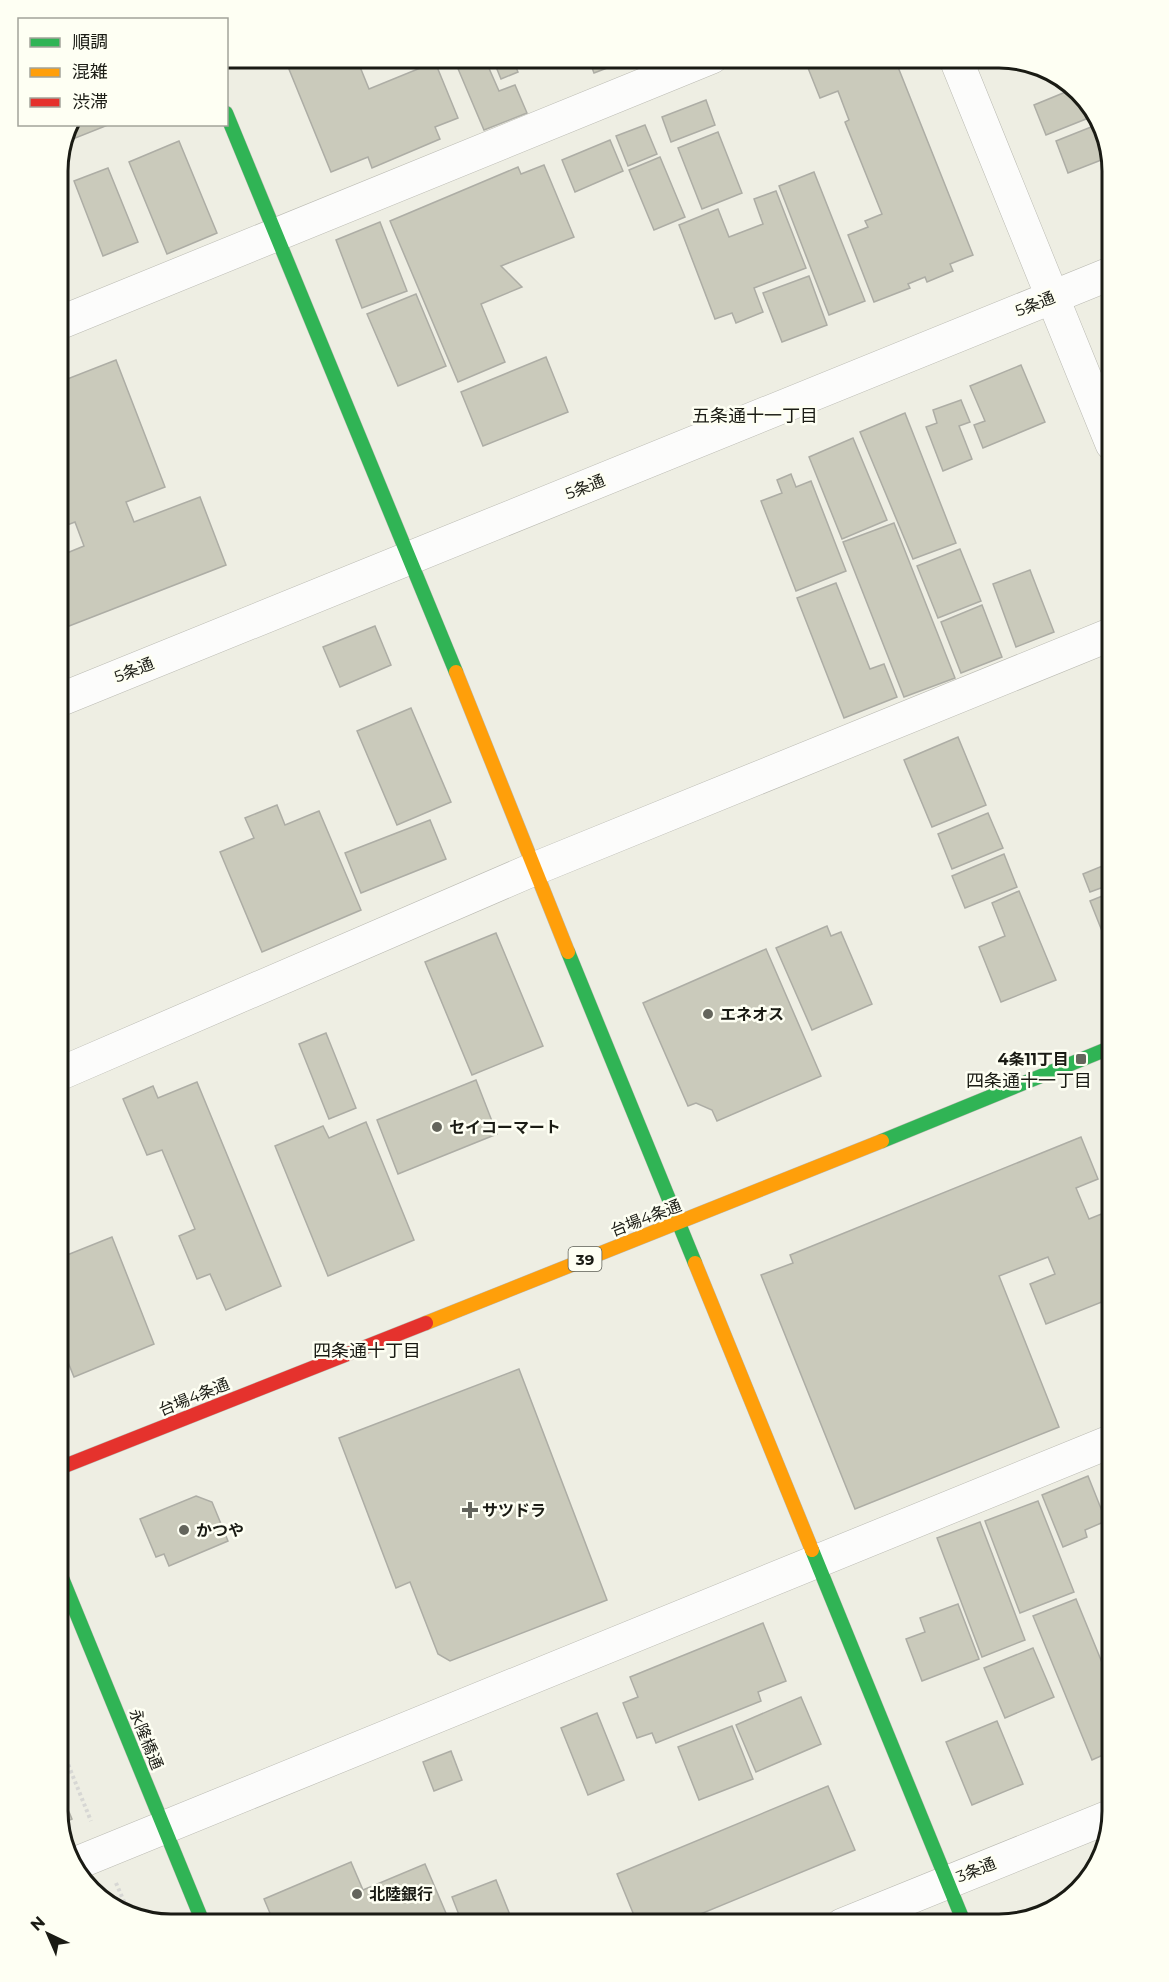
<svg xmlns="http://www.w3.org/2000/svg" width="1169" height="1982" font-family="Montserrat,'Noto Sans JP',sans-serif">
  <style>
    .building { fill: #cacabb; stroke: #adada5; stroke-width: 1.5 }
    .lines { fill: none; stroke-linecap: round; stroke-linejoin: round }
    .street-casing { stroke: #babab2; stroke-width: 34 }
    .fast-casing { stroke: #babab2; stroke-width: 15 }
    .slow-casing { stroke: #babab2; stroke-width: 15 }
    .jam-casing { stroke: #babab2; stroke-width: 15 }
    .path { stroke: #d7d7d4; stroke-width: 4; stroke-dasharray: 3 3; stroke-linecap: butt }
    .street { stroke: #fcfcfb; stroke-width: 33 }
    .fast { stroke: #30b455; stroke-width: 14 }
    .slow { stroke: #ff9f0a; stroke-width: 14 }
    .jam { stroke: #e5322d; stroke-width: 14 }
    .poi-dot { fill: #64655c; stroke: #fefff3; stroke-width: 2 }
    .labels { text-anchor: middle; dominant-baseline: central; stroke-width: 5; stroke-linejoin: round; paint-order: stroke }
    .shield { fill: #fefff3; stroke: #5e5f57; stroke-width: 1.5 }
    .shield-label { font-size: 15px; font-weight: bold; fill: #1a1b14 }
    .street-label { font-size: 16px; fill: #1a1b14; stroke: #fefff3 }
    .poi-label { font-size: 16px; font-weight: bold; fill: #1a1b14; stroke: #fefff3; text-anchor: start }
    .neighbourhood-label { font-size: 18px; fill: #1a1b14; stroke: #fefff3 }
    .rim { fill: none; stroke: #1a1b14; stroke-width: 3 }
  </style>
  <rect width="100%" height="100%" fill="#eeeee3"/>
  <!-- building -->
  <g class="building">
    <path d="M284,57H356L369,89L435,62L458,118L435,127L440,139L372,168L368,157L331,172Z"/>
    <path d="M472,57H484L499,91L515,85L527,113L484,130L456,64Z"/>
    <path d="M492,57H512L518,72L501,79Z"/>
    <path d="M588,57H636L594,73Z"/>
    <path d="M819,57H894L973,255L950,264L953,271L927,282L925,277L908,284L910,288L874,302L848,235L868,227L865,221L882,214L845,122L849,120L838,91L820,98L806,63Z"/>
    <path d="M1073,89L1085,104L1091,117L1046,135L1034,105Z"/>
    <path d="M706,100L715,125L671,142L662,117Z"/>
    <path d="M1101,123L1109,157L1068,173L1056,141Z"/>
    <path d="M75,124H108V125L68,141Z"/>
    <path d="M645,125L657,154L628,166L616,136Z"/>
    <path d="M718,132L742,193L702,209L678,148Z"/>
    <path d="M610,140L623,171L575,192L562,160Z"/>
    <path d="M179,141L217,233L167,254L129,162Z"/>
    <path d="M660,157L685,217L654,230L629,170Z"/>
    <path d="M544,165L574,237L501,266L522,287L481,304L505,362L458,382L390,221L518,167L521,174Z"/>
    <path d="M108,168L138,242L103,256L74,181Z"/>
    <path d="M814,172L865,301L829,315L779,186Z"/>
    <path d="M776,191L806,268L754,288L763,312L736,323L732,313L715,319L679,225L718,209L729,237L763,224L754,199Z"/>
    <path d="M380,222L407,291L362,308L336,240Z"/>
    <path d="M809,276L827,325L782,342L763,293Z"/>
    <path d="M416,294L446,366L398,386L367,314Z"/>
    <path d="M546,357L568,412L483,446L461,392Z"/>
    <path d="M116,360L165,487L126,502L134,522L200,497L226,565L64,628L57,611V557L84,546L75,522L57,529V383Z"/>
    <path d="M1021,365L1045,422L983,448L974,425L985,421L970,386Z"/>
    <path d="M961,400L970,422L959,426L972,459L943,471L926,427L937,423L933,410Z"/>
    <path d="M905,413L956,543L913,559L860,432Z"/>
    <path d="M853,438L887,520L842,539L809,457Z"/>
    <path d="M791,474L796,487L811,481L846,571L796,591L761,501L782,493L777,480Z"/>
    <path d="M894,523L955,678L904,697L843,542Z"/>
    <path d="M960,549L981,601L938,618L917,566Z"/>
    <path d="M1030,570L1054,632L1016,647L993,584Z"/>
    <path d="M836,583L870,669L884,664L897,697L844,718L797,598Z"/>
    <path d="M982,605L1002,657L961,673L941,622Z"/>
    <path d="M375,626L391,665L340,687L323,647Z"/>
    <path d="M411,708L451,802L397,825L357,731Z"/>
    <path d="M958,737L986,805L932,827L904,760Z"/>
    <path d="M1112,757V783L1103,760Z"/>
    <path d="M277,805L285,825L319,811L361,910L262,952L220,852L254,838L245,818Z"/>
    <path d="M988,813L1003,848L952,869L938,834Z"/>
    <path d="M430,820L446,859L361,893L345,853Z"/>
    <path d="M1004,854L1017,887L965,908L952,876Z"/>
    <path d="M1112,862V884L1090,892L1083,874Z"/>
    <path d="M1019,891L1056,980L1001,1002L979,947L1005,936L992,903Z"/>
    <path d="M1112,892V956L1090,901Z"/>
    <path d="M827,926L831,936L841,932L872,1004L812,1030L776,948Z"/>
    <path d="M496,933L543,1046L472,1075L425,962Z"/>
    <path d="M766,949L821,1076L717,1121L712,1110L696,1103L688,1106L643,1003Z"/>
    <path d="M326,1033L356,1108L329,1119L299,1044Z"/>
    <path d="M476,1080L497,1134L398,1174L377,1120Z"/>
    <path d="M197,1082L281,1286L226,1310L210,1274L197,1279L179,1236L195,1229L162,1150L147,1155L123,1099L153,1086L158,1098Z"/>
    <path d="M366,1122L414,1240L328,1276L275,1146L323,1126L329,1138Z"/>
    <path d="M1081,1137L1098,1179L1076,1188L1089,1219L1109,1211L1112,1218V1298L1046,1324L1030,1284L1055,1274L1048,1257L999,1276L1059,1427L855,1509L761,1275L793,1263L790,1255Z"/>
    <path d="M112,1237L154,1344L74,1377L57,1335V1259Z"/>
    <path d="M519,1369L607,1600L450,1661L438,1654L410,1582L396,1588L339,1438Z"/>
    <path d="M1088,1476L1106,1521L1085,1530L1087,1537L1063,1547L1042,1495Z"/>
    <path d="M196,1496L212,1502L228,1541L169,1566L164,1554L156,1557L140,1519Z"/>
    <path d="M1038,1501L1074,1592L1020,1613L985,1521Z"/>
    <path d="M980,1522L1025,1640L982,1657L937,1538Z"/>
    <path d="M1076,1599L1112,1687V1751L1092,1760L1033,1616Z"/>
    <path d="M958,1604L979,1659L922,1681L906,1639L925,1632L920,1618Z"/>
    <path d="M763,1623L786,1681L758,1692L761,1701L656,1743L652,1733L637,1738L623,1703L638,1697L630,1677Z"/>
    <path d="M1033,1648L1054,1697L1005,1718L984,1668Z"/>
    <path d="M801,1697L821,1744L756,1772L736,1725Z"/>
    <path d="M597,1713L624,1780L588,1795L561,1728Z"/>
    <path d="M997,1721L1023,1784L972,1805L946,1742Z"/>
    <path d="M732,1726L753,1779L699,1800L678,1747Z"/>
    <path d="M451,1751L462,1780L434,1791L423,1762Z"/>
    <path d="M57,1783L72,1819L60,1824L57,1811Z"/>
    <path d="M828,1786L855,1850L674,1925H638L617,1874Z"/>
    <path d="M351,1862L363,1890L425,1864L451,1925H275L264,1899Z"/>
    <path d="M496,1880L514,1925H463L452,1897Z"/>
  </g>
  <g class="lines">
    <defs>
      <g id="street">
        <path d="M955,57L1112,444"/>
        <path d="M57,324L712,57"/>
        <path d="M57,701L1112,273"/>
        <path d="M57,1075L534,869L1112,634"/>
        <path d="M72,1865L1112,1441"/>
        <path d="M842,1925L1111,1816"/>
      </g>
      <g id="fast">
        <path d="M226,113L456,672"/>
        <path d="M568,952L695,1263"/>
        <path d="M882,1141L1112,1047"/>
        <path d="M812,1550L965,1925"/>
        <path d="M57,1566L204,1925"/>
      </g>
      <g id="slow">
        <path d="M456,672L568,952"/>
        <path d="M695,1263L812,1550"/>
        <path d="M426,1323L882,1141"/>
      </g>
      <path id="jam" d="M57,1469L426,1323"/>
    </defs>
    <!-- street casing -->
    <use href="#street" class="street-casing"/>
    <!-- fast casing -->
    <use href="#fast" class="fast-casing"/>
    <!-- slow casing -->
    <use href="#slow" class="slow-casing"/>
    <!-- jam casing -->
    <use href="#jam" class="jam-casing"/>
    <!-- path -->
    <g class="path">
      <path d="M57,1737L91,1821"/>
      <path d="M116,1883L129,1913"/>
    </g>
    <!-- street -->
    <use href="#street" class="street"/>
    <!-- fast -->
    <use href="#fast" class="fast"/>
    <!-- slow -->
    <use href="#slow" class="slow"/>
    <!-- jam -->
    <use href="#jam" class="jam"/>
  </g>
  <!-- markers -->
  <g class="poi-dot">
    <circle cx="708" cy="1014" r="6"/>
    <rect x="1075" y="1053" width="12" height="12" rx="3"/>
    <circle cx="437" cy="1127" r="6"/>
    <path d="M467 1501h6v6h6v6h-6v6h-6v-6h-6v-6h6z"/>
    <circle cx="184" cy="1530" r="6"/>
    <circle cx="357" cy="1894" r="6"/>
  </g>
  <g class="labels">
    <!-- shield labels -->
    <rect class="shield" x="568.5" y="1247" width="33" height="24" rx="4.5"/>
    <g class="shield-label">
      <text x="585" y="1259">39</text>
    </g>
    <!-- street labels -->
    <g class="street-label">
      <text transform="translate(1035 304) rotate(-22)">5条通</text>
      <text transform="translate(585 487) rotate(-22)">5条通</text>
      <text transform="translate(134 670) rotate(-22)">5条通</text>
      <text transform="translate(646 1218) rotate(-21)">台場4条通</text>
      <text transform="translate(194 1397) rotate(-22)">台場4条通</text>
      <text transform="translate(146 1739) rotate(68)">永隆橋通</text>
      <text transform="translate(976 1870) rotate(-22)">3条通</text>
    </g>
    <!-- poi labels -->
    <g class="poi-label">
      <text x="720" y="1014">エネオス</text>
      <text x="1069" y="1059" text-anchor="end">4条11丁目</text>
      <text x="449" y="1127">セイコーマート</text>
      <text x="482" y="1510">サツドラ</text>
      <text x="196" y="1530">かつや</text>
      <text x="369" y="1894">北陸銀行</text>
    </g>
    <!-- neighbourhood labels -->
    <g class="neighbourhood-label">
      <text x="755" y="416">五条通十一丁目</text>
      <text x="1029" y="1081">四条通十一丁目</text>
      <text x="367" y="1351">四条通十丁目</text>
    </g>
  </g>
  <!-- crop -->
  <path d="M0 0H1169V1982H0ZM171 68H999A103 103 0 0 1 1102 171V1811A103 103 0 0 1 999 1914H171A103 103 0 0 1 68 1811V171A103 103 0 0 1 171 68Z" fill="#fefff3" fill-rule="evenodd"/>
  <path class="rim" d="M171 68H999A103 103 0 0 1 1102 171V1811A103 103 0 0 1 999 1914H171A103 103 0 0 1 68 1811V171A103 103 0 0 1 171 68Z"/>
  <!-- legend -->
  <rect x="18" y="18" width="210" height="108" fill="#fefff3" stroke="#a3a49a" stroke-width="1.5"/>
  <rect x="30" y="38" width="30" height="9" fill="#30b455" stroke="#a3a49a" stroke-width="1.5"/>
  <text x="72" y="48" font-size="18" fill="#1a1b14">順調</text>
  <rect x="30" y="68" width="30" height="9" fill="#ff9f0a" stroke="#a3a49a" stroke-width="1.5"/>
  <text x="72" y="78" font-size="18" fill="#1a1b14">混雑</text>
  <rect x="30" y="98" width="30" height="9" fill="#e5322d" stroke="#a3a49a" stroke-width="1.5"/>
  <text x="72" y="108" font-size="18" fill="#1a1b14">渋滞</text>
  <!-- north arrow -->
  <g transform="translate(48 1934) rotate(316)" stroke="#fefff3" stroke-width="4.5" paint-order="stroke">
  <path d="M0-4.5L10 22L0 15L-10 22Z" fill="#1a1b14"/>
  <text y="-9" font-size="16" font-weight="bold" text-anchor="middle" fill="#1a1b14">N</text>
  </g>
</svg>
